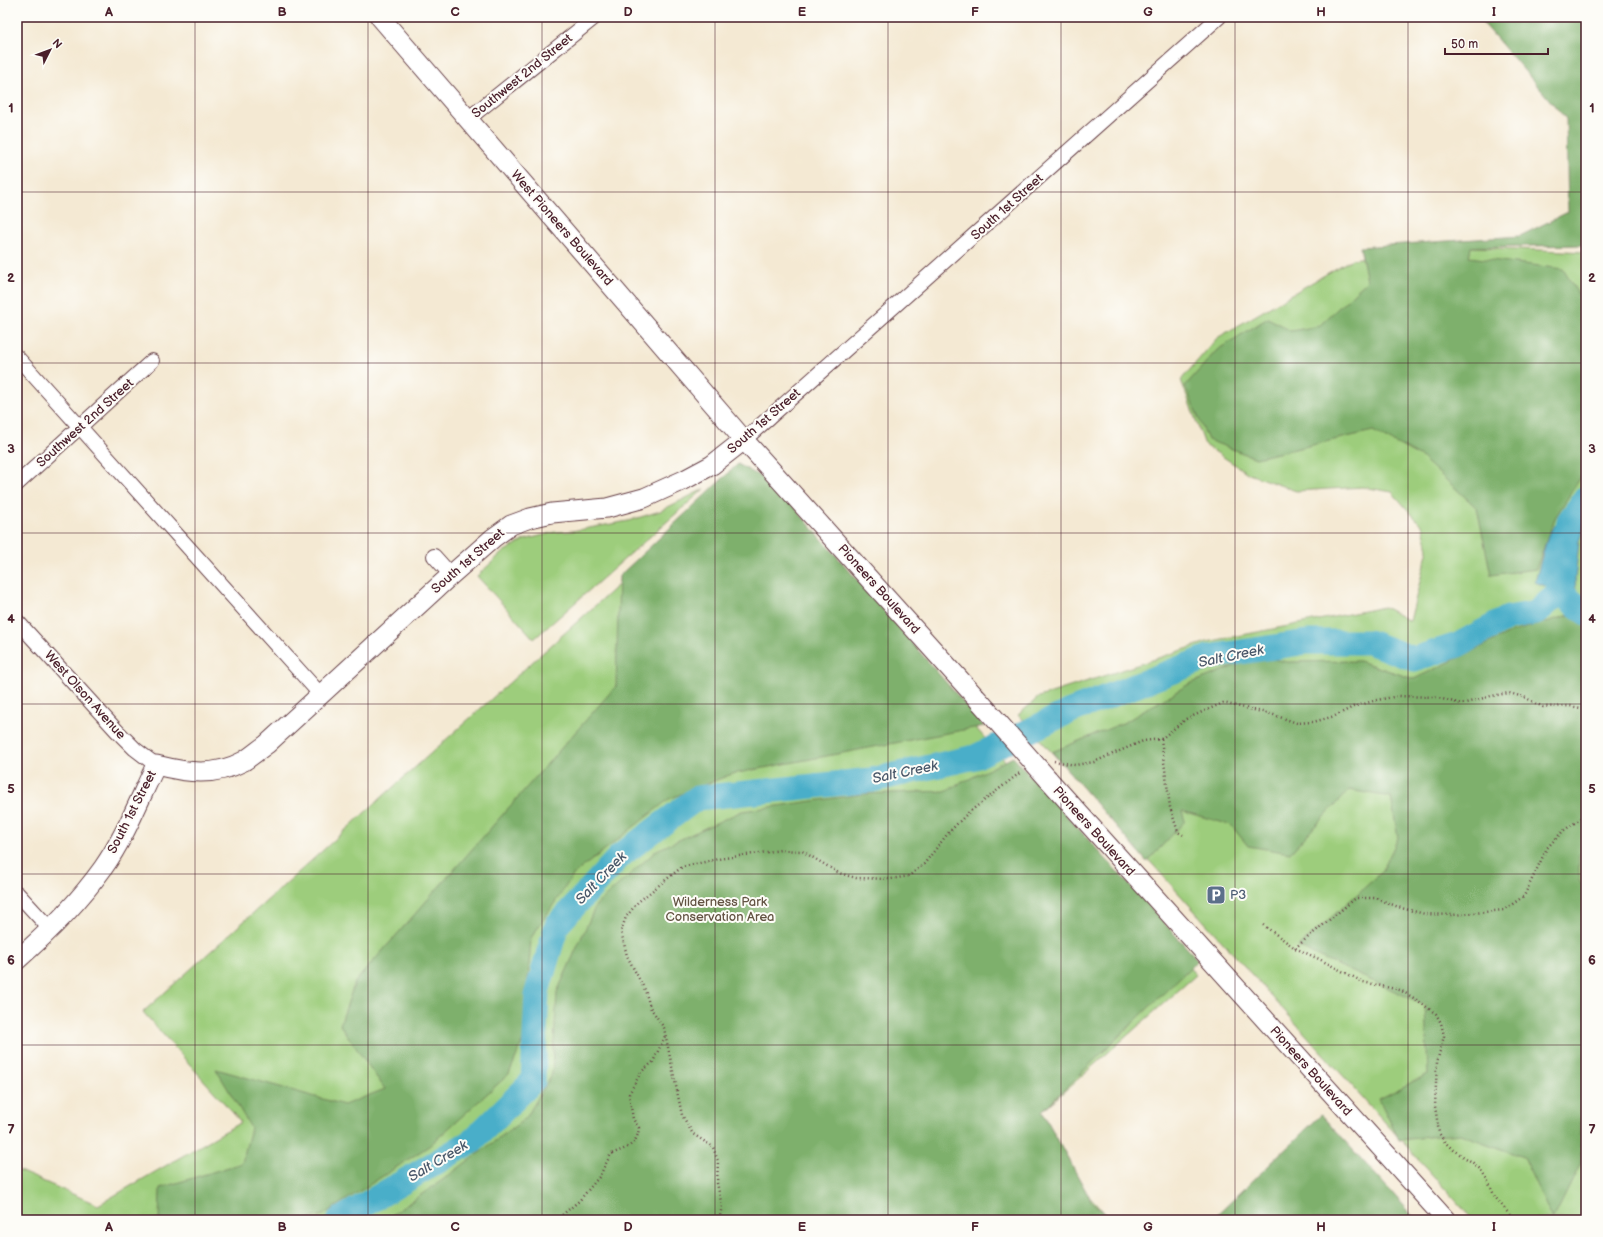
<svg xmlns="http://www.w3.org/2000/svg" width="1603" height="1237" font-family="'Balsamiq Sans',sans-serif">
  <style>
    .green { fill: #9dcd7c; stroke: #747654 }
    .forest { fill: #7eb06c; stroke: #64684c }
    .water { fill: #4aaec9; stroke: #4a667a }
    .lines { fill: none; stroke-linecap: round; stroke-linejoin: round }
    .river { stroke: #4aaec9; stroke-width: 25 }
    .street-casing { stroke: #643d44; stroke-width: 16 }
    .secondary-casing { stroke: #643d44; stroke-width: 21 }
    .path { stroke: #643d44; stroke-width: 2.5; stroke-dasharray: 1 3; stroke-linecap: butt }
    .street { stroke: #fff; stroke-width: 14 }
    .secondary { stroke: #fff; stroke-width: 19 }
    .secondary-bridge-casing { stroke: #643d44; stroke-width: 21; stroke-linecap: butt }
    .secondary-bridge { stroke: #fff; stroke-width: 19 }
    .grid { fill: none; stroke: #4a1f2b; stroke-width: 1; stroke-opacity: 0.55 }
    .labels { text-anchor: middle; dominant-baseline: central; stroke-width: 4; stroke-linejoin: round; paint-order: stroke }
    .street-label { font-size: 13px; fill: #4a1f2b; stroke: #fdfcf7 }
    .service-label { font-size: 13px; fill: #4e5e75; stroke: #fdfcf7; text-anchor: start }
    .park-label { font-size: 13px; fill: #635343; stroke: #fdfcf7 }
    .water-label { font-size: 14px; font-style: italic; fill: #4a586a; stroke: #fdfcf7 }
    .neatline { fill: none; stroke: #4a1f2b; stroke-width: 1.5 }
    .grid-label { font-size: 13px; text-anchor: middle; font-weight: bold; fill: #4a1f2b }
  </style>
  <rect width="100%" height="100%" fill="#fdfcf7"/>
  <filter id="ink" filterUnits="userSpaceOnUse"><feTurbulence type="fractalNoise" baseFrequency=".025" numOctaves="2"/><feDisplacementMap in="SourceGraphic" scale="8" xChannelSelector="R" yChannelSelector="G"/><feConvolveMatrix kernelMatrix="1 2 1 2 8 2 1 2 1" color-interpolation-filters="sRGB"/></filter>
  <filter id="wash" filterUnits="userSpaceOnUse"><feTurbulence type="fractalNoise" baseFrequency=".012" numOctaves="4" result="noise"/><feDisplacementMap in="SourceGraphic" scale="16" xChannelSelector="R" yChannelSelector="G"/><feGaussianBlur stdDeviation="0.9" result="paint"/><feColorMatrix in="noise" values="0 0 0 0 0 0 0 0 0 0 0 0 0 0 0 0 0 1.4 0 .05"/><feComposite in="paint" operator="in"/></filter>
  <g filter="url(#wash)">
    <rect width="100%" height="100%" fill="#f4e9d3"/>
    <!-- green -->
    <g class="green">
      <path d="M1451,246L1586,252V1220H1473L1018,715L1039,697L1207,642L1384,607L1410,621L1428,549L1423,527L1392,492L1363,487L1296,491L1249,474L1205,445L1181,380L1217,338L1352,259Z"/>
      <path d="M746,470L1196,975L1026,1125L1111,1220H17V1170L98,1205L241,1122L143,1012Z"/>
      <path d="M704,489L534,639L477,576L503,552L524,540L555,532L572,531L628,521L660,511Z"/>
    </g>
    <!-- forest -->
    <g class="forest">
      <path d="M1478,17H1586V245L1471,247L1469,257L1563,269L1581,299L1586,321V469L1555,518L1536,569L1491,575L1477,508L1421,457L1373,431L1256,458L1208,440L1185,386L1217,350L1268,318L1291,331L1319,326L1367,281L1360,247L1520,236L1568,212L1566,119Z"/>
      <path d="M738,464L775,485L984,726L732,774L669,799L574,874L531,938L524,1038L509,1074L429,1146L323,1215L305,1220H159L160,1188L242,1163L251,1128L216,1069L344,1105L385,1089L340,1025L355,982L616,686L619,576Z"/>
      <path d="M1573,614L1586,624V849L1579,855V880L1586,892V1103L1581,1108V1163L1553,1220L1523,1157L1460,1134L1399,1140L1379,1099L1428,1074L1425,1005L1298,947L1382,872L1398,838L1391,797L1349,790L1290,853L1248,846L1231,825L1182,811L1185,821L1147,862L1052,752L1125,722L1189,684L1260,656L1287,662L1359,661L1414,679L1512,632Z"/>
      <path d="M1013,757L1198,960L1042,1111L1092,1202L1113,1220H384L441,1181L526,1118L552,1074L557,992L596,905L657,850L742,811L863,794L945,791Z"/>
      <path d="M1321,1115L1417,1220H1212Z"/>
    </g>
    <!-- water -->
    <g class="water">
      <path d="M1586,286V340C1581,326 1581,300 1586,286Z"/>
      <path d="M1586,482V519L1579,542L1575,579L1576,592H1560L1535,582L1548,535Z"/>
    </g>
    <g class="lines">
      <!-- river -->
      <g class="river">
        <path d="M1560,592L1586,613"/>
        <path d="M339,1220L472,1141L533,1081L537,992L557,925L621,855L697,798L872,780L975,757L1068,712L1209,657L1307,642H1369L1414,659L1458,645L1508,618L1536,613L1560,592L1561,560L1569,521L1586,498"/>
      </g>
    </g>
  </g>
  <g filter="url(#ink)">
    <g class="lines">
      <defs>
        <g id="street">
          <path d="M468,119L595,17"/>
          <path d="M17,357L321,695"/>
          <path d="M744,440L1219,17"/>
          <path d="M17,484L152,361"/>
          <path d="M434,556L451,575"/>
          <path d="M17,621L117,731L135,749L156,765"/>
          <path d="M17,893L51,930"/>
        </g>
        <g id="secondary">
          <path d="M380,17L744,440L981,703"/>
          <path d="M1048,779L1446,1220"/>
          <path d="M17,960C49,932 78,903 103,868C125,837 139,800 156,765C188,773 214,777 244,761C252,756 260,749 267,744L451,575L493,538L511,525L530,518L552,513L607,508L644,498L684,480L712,465L744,440"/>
        </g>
      </defs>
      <!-- street casing -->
      <use href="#street" class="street-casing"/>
      <!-- secondary casing -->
      <use href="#secondary" class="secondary-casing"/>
      <!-- path -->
      <g class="path">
        <path d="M1161,739L1186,719L1223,703L1271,714L1297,723L1313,722L1335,716L1353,707L1377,700L1399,696L1434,697L1462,704L1491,696L1509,693L1524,697L1543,707L1570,706L1586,709"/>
        <path d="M1054,761L1075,765L1094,762L1143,741L1161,739L1170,807L1178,832L1183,835"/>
        <path d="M1263,925L1295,948L1319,959L1363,982L1400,990L1417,1000L1436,1014L1441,1023L1444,1036L1437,1062L1435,1106L1439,1133L1444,1141L1453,1150L1472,1162L1480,1169L1487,1179L1495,1197L1514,1220"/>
        <path d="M1295,948L1356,898H1376L1401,908L1425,914L1453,915L1504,910L1524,896L1547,848L1563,831L1586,815"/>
        <path d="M556,1220L579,1201L599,1177L611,1154C626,1148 637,1146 639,1128L633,1119L629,1094L641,1072L653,1062L665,1036"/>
        <path d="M714,1220L720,1216L722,1206L717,1183L718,1161L713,1147L693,1134L682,1115L664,1028L650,1007L645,990L627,956L621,931L626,917L638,902L682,867L718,859L781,850L802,851L839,873L856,878L891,879L909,876L924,864L949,832L968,813L1021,772"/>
      </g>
      <!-- street -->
      <use href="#street" class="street"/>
      <!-- secondary -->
      <use href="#secondary" class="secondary"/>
      <defs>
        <path id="secondary-bridge" d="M981,703L1048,779"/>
      </defs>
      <!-- secondary-bridge casing -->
      <use href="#secondary-bridge" class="secondary-bridge-casing"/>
      <!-- secondary-bridge -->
      <use href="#secondary-bridge" class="secondary-bridge"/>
    </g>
  </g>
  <!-- grid -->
  <path class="grid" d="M195,17V1220M368,17V1220M542,17V1220M715,17V1220M888,17V1220M1061,17V1220M1235,17V1220M1408,17V1220M17,192H1586M17,363H1586M17,533H1586M17,704H1586M17,874H1586M17,1045H1586"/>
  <!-- icons -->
  <defs>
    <symbol id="parking-square" viewBox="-11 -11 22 22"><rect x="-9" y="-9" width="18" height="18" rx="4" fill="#5c6f8a" stroke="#fdfcf7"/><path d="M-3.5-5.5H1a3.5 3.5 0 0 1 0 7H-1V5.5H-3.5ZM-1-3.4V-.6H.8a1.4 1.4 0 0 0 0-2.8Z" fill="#fff"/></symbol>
  </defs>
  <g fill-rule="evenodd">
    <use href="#parking-square" x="1205" y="884" width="22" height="22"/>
  </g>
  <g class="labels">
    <!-- street labels -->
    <g class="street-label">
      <text transform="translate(522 76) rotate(-39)">Southwest 2nd Street</text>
      <text transform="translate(1007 207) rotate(-42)">South 1st Street</text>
      <text transform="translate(562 228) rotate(49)">West Pioneers Boulevard</text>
      <text transform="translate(764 421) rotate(-41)">South 1st Street</text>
      <text transform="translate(85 423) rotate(-42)">Southwest 2nd Street</text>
      <text transform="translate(468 561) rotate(-41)">South 1st Street</text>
      <text transform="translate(879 589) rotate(48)">Pioneers Boulevard</text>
      <text transform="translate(85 695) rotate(48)">West Olson Avenue</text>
      <text transform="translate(132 812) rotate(-63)">South 1st Street</text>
      <text transform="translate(1094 831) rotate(48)">Pioneers Boulevard</text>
      <text transform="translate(1311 1071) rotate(48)">Pioneers Boulevard</text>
    </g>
    <!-- service labels -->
    <g class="service-label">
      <text x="1230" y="895">P3</text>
    </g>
    <!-- park labels -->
    <g class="park-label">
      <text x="720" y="902">Wilderness Park<tspan x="720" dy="15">Conservation Area</tspan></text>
    </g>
    <!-- water labels -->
    <g class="water-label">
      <text transform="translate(1231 656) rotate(-12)">Salt Creek</text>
      <text transform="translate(905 772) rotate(-12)">Salt Creek</text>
      <text transform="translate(601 878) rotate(-46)">Salt Creek</text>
      <text transform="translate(438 1161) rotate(-31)">Salt Creek</text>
    </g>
  </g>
  <!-- margin -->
  <rect width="1603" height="1237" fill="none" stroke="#fdfcf7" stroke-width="44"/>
  <!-- north arrow -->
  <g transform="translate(50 50) rotate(48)" stroke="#fdfcf7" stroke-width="3" paint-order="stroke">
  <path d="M0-3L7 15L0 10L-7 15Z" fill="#4a1f2b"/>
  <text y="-6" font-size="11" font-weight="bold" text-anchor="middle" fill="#4a1f2b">N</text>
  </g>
  <!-- scale -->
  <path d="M1445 48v6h103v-6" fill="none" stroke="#4a1f2b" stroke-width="2"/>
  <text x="1451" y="48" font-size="12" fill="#4a1f2b" stroke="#fdfcf7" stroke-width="3" paint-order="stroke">50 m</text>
  <rect x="22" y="22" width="1559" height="1193" class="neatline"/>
  <g class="grid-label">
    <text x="109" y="16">A</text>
    <text x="282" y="16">B</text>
    <text x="455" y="16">C</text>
    <text x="628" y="16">D</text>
    <text x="802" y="16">E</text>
    <text x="975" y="16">F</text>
    <text x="1148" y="16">G</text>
    <text x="1321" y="16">H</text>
    <text x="1494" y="16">I</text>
    <text x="11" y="112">1</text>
    <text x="1592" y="112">1</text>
    <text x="11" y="282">2</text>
    <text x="1592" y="282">2</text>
    <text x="11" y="453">3</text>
    <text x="1592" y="453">3</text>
    <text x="11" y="623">4</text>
    <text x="1592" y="623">4</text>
    <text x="11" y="793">5</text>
    <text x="1592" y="793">5</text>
    <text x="11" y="964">6</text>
    <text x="1592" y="964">6</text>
    <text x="11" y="1134">7</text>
    <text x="1592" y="1134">7</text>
    <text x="109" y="1231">A</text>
    <text x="282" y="1231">B</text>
    <text x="455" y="1231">C</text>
    <text x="628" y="1231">D</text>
    <text x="802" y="1231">E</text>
    <text x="975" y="1231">F</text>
    <text x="1148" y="1231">G</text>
    <text x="1321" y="1231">H</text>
    <text x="1494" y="1231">I</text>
  </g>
</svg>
